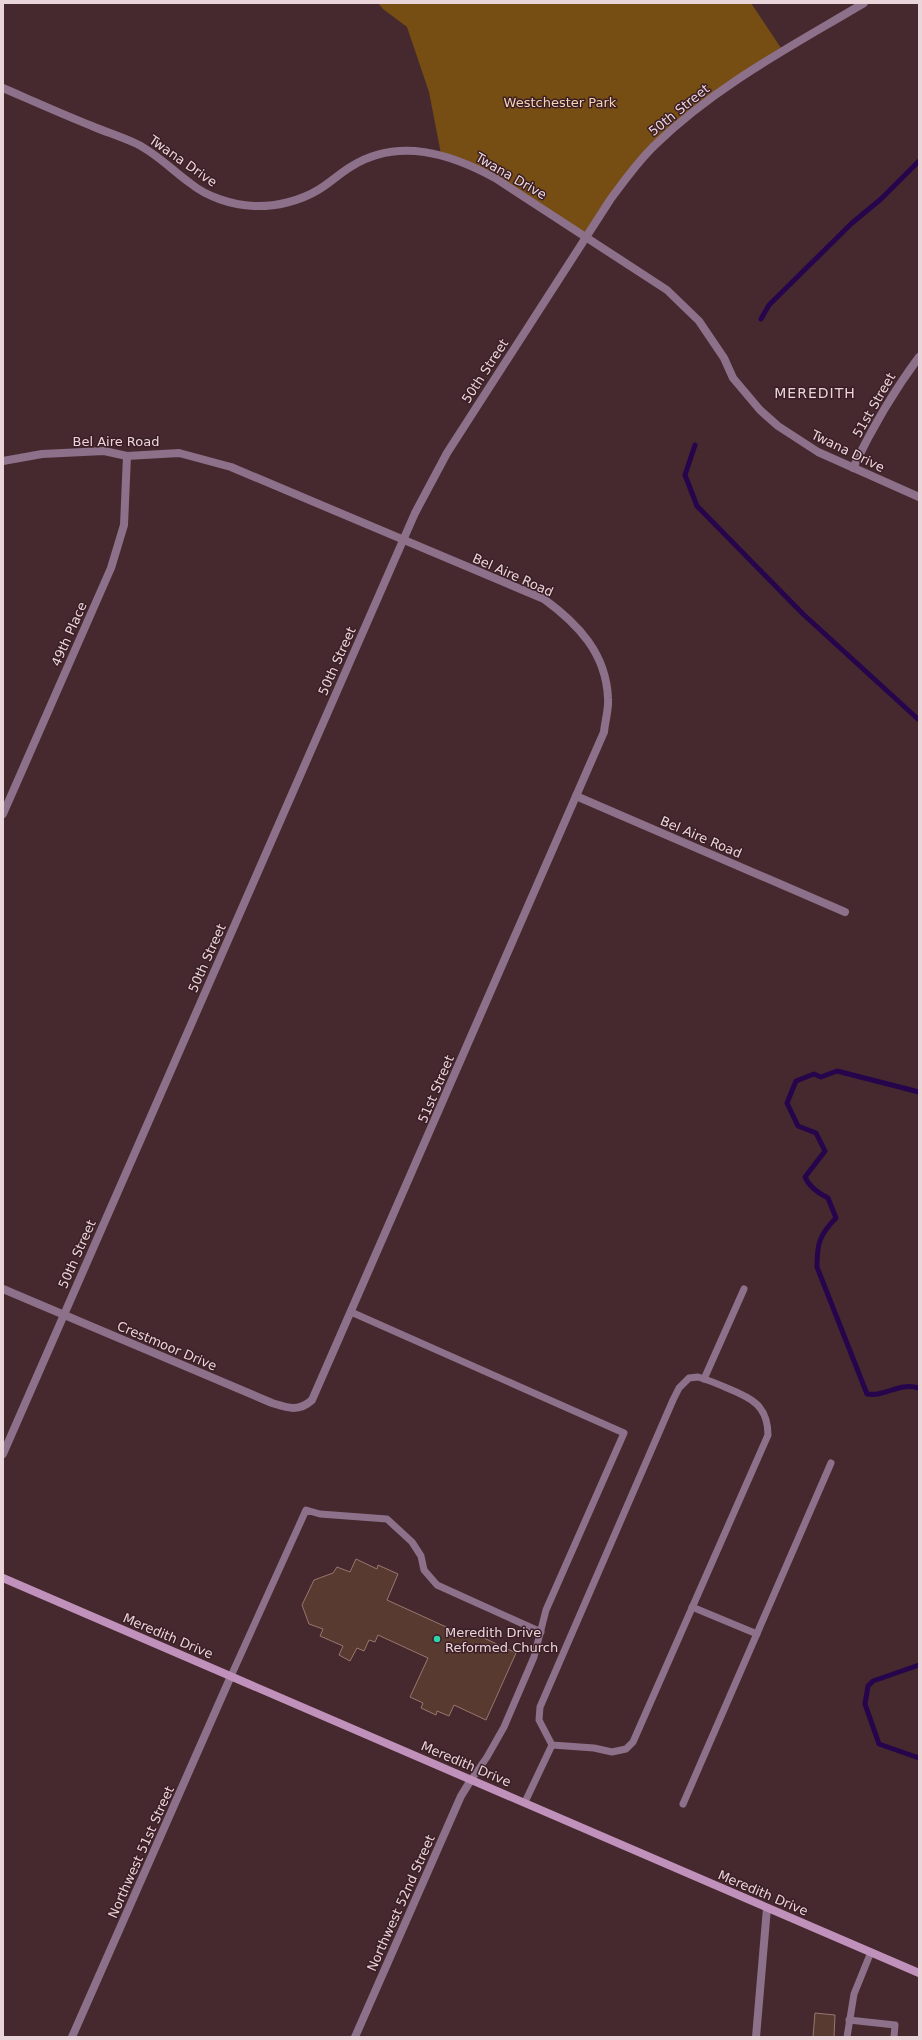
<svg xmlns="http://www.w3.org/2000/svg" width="922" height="2040" font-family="'DejaVu Sans',sans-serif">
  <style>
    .green { fill: #764d13 }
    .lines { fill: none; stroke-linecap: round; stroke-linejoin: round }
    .stream { stroke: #26054c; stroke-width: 5 }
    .building { fill: #583a31; stroke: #99776d }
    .service { stroke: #8d7089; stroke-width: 7 }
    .minor { stroke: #8d7089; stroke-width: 8 }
    .secondary { stroke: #c092bb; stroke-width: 8 }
    .poi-dot { fill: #30d4aa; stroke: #3b1e26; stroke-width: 1.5 }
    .labels { text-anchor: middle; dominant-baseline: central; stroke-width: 3; stroke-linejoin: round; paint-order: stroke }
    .park-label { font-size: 13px; fill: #f5d5b2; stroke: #3b1e26 }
    .street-label { font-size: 13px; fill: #ead6da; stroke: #3b1e26 }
    .poi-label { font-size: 13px; fill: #ead6da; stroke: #3b1e26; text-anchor: start }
    .neighbourhood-label { font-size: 14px; letter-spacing: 1px; fill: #ead6da; stroke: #3b1e26 }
  </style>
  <rect width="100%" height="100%" fill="#46282f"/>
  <!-- green -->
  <path class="green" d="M378,3H751L783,51L749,70L655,144L587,236L495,178L441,154L429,92L407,27L383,9Z"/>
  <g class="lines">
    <!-- stream -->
    <g class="stream">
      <path d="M761,319L769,305L852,223L881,199L919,161"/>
      <path d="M695,445L685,475L697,506L803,614L919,720"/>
      <path d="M919,1092L837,1071L821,1077L814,1074L796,1081L787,1103L798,1126L816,1133L825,1151L805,1177C809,1187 818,1193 828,1198L836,1218C819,1235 817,1244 817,1267L867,1394C887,1397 897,1382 919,1388"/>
      <path d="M919,1665L873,1681L868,1686L865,1704L879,1744L919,1758"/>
    </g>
  </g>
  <!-- building -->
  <g class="building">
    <path d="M356,1559L377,1569L378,1565L398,1574L387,1600L466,1636L469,1631L516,1653L486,1720L454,1705L449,1716L437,1711L436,1715L421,1708L423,1703L410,1697L428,1658L378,1635L375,1642L369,1640L364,1651L357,1648L350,1661L339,1655L343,1646L320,1636L323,1629L309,1624L302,1605L314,1580L333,1573L337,1567L350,1572Z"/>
    <path d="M815,2013L835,2015L834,2037H813Z"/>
  </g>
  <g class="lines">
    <!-- service -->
    <g class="service">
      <path d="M351,1312L624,1433L546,1610L534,1657L504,1727L487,1757L471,1780"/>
      <path d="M698,1377C708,1380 718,1384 727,1388C752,1398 768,1406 768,1435L633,1742L626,1749L612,1752L594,1748L552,1745L539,1720L540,1707L673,1400L679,1388L689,1378Z"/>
      <path d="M704,1379L744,1289"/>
      <path d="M692,1607L757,1634"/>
      <path d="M231,1676L306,1510L320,1514L387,1519L412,1542L421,1556L424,1570L437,1585L541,1632"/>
      <path d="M525,1802L552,1745"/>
      <path d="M683,1804L831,1463"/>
      <path d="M849,2020L895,2025L894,2037"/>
      <path d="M847,2037L854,1994L871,1952"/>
    </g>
    <!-- minor -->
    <g class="minor">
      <path d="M3,88C33,101 62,114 92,126C106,132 122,137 137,144C157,154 172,170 190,183C207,197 232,205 254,206C275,207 300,201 318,190C330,183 340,173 352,166C399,137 451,154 495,178L667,290L699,321L724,358L733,378L760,410L778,426L818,452L919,497"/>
      <path d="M3,461L42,454L104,451L127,456L179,453L231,467L544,599C578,624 606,653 608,698C609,709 605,721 604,732L312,1400C299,1412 288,1408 272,1403L3,1289"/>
      <path d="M853,468C872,428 893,392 919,357"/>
      <path d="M576,796L845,912"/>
      <path d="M3,814L111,568L124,525L127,456"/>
      <path d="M3,1454L415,513L447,453L610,200C624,181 638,161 656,144C717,85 792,46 864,3"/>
      <path d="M72,2037L231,1676"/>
      <path d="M355,2037L461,1796L471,1780"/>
      <path d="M756,2037L767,1908"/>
    </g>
    <!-- secondary -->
    <path class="secondary" d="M3,1578L919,1973"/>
  </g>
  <!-- markers -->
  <circle class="poi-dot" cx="437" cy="1639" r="4"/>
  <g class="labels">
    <!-- park labels -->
    <g class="park-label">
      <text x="560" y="102">Westchester Park</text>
    </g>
    <!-- street labels -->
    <g class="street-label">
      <text transform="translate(679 110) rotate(-39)">50th Street</text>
      <text transform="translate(183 161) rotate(35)">Twana Drive</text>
      <text transform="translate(511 176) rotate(30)">Twana Drive</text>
      <text transform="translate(485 371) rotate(-57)">50th Street</text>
      <text transform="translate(874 405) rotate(-60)">51st Street</text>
      <text x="116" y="441">Bel Aire Road</text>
      <text transform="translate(848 451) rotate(26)">Twana Drive</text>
      <text transform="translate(513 575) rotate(24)">Bel Aire Road</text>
      <text transform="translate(69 634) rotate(-66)">49th Place</text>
      <text transform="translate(337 661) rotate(-66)">50th Street</text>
      <text transform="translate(701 837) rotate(23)">Bel Aire Road</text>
      <text transform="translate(207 958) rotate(-66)">50th Street</text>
      <text transform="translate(436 1089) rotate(-67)">51st Street</text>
      <text transform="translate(77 1254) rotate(-66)">50th Street</text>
      <text transform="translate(167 1346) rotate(23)">Crestmoor Drive</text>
      <text transform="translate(168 1636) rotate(23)">Meredith Drive</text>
      <text transform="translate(466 1764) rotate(23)">Meredith Drive</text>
      <text transform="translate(141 1852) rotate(-66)">Northwest 51st Street</text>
      <text transform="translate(763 1893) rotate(23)">Meredith Drive</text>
      <text transform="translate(401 1903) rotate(-66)">Northwest 52nd Street</text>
    </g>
    <!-- poi labels -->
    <g class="poi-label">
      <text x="445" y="1632">Meredith Drive<tspan x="445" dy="15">Reformed Church</tspan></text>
    </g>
    <!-- neighbourhood labels -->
    <g class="neighbourhood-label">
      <text x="815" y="393">MEREDITH</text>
    </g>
  </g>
  <!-- border -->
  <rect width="922" height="2040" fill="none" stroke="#ead6da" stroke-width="8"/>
</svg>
